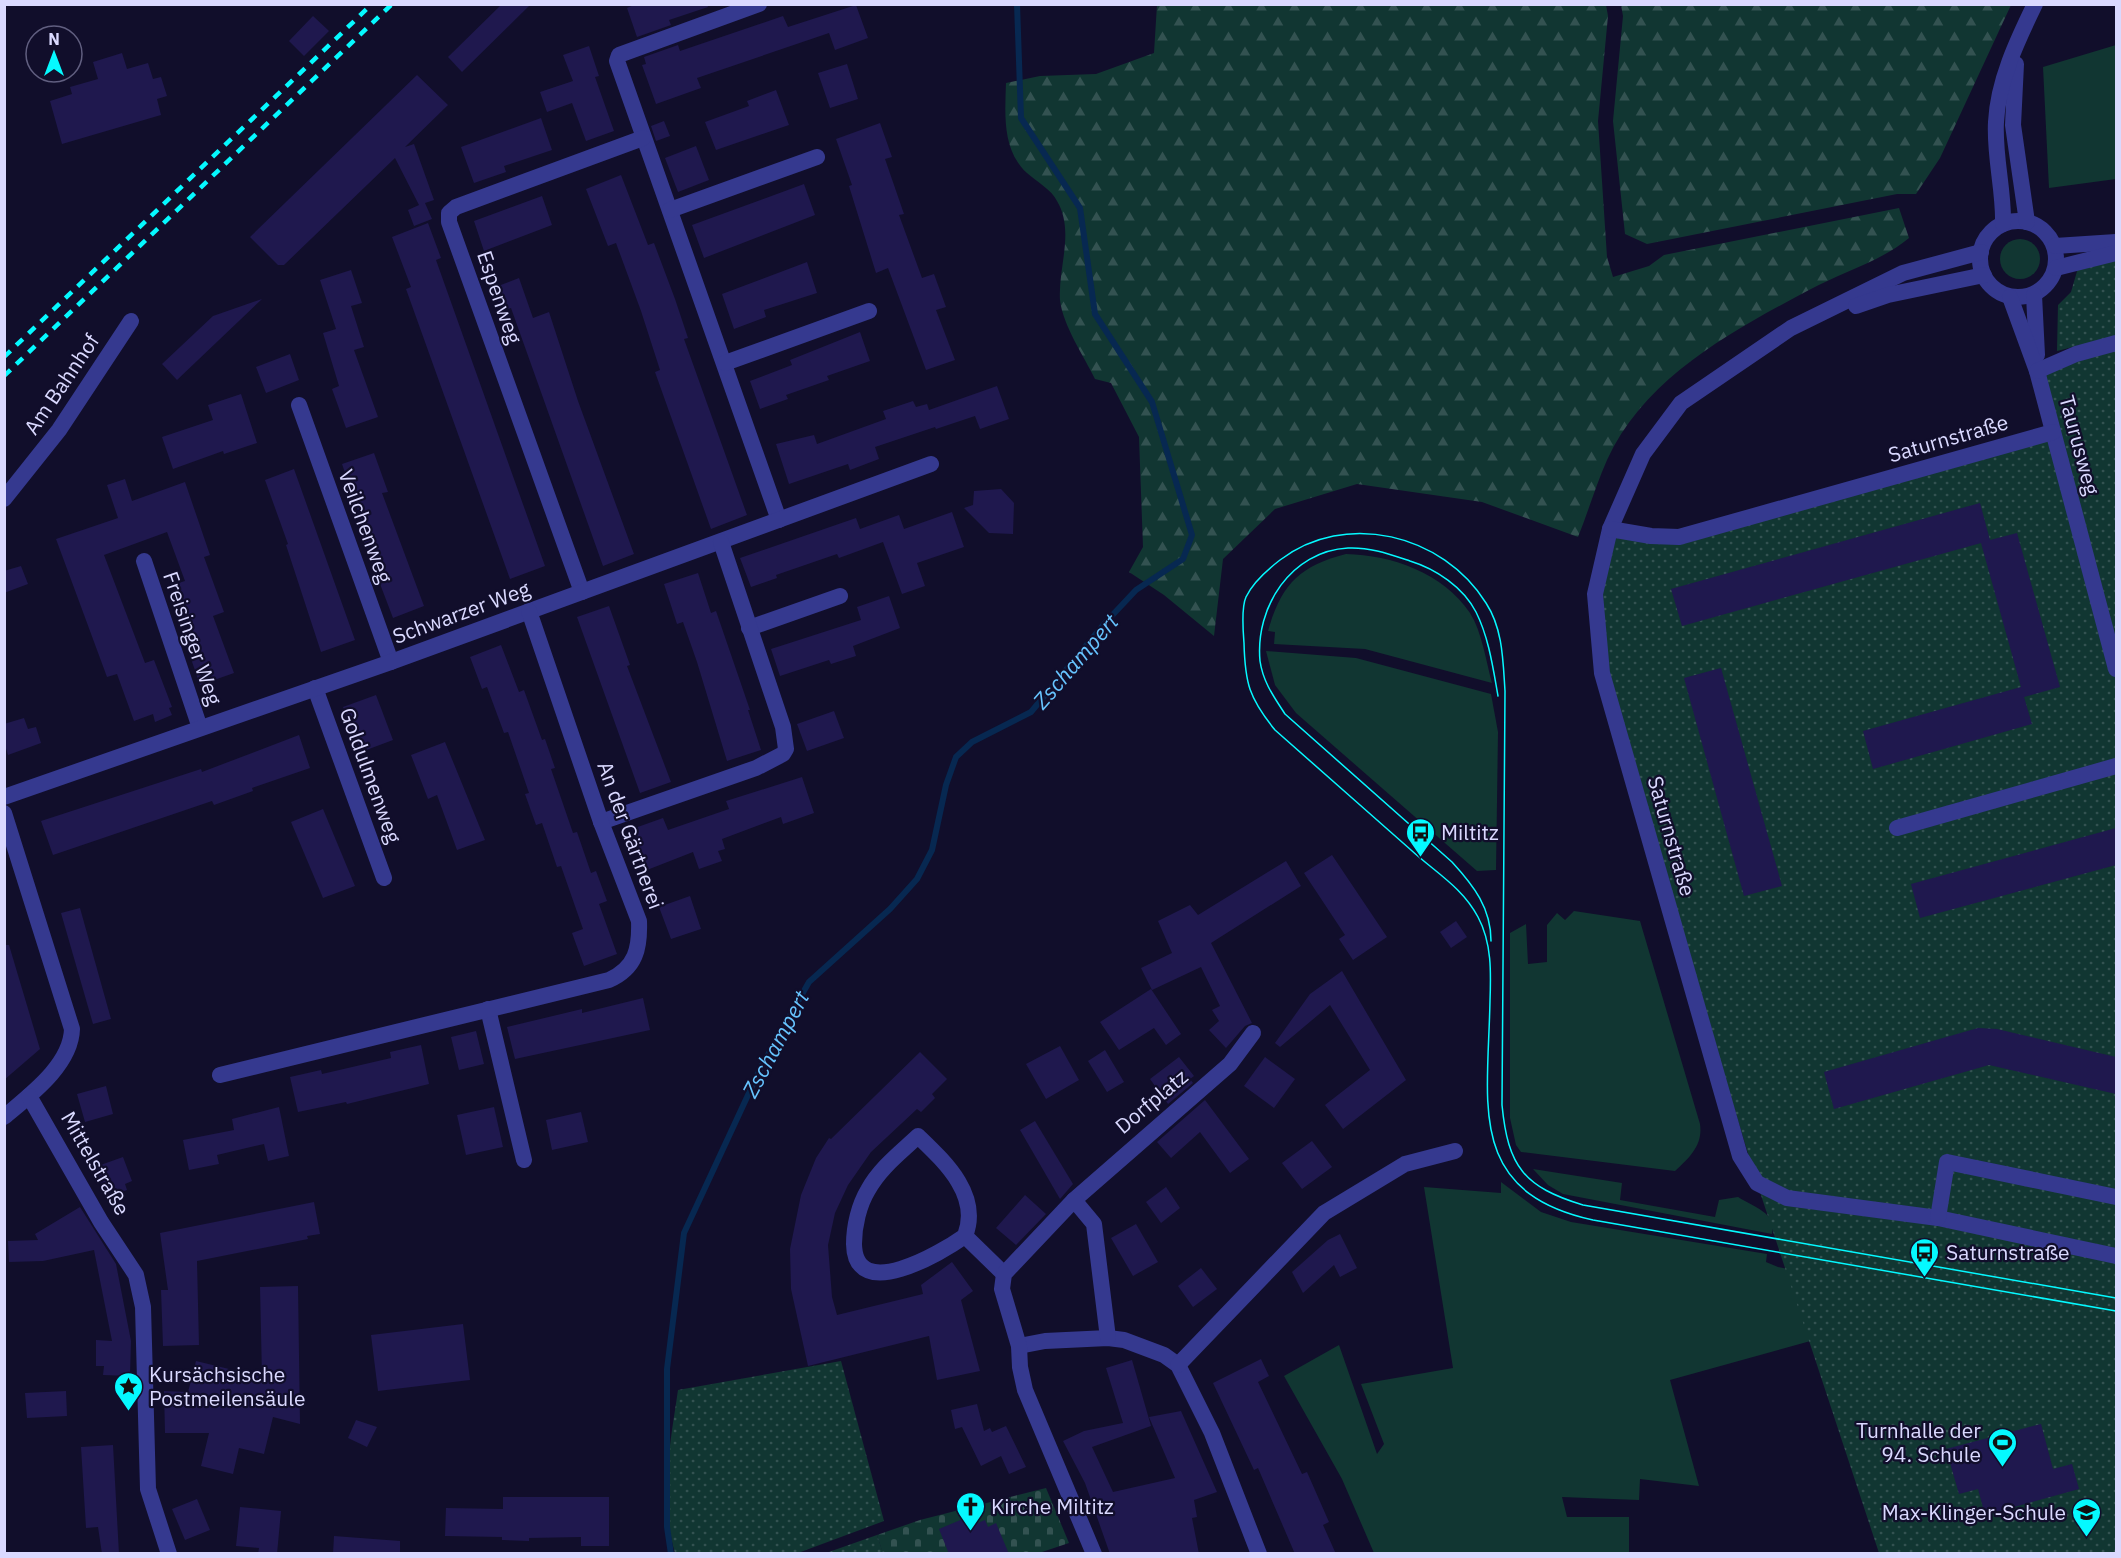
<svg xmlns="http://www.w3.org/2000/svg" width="2121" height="1558" font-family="'IBM Plex Sans',sans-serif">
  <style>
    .grass { fill: #113632 }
    .forest { fill: url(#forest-firs) }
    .cemetery { fill: url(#cemetery-stones) }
    .park { fill: url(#park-dots) }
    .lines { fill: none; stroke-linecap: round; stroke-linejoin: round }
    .stream { stroke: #072851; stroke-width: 6 }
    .building { fill: #1f184e }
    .minor { stroke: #35398f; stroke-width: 16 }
    .tertiary { stroke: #35398f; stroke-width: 16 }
    .tram { stroke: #05f9ff; stroke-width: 1.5 }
    .rail { stroke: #05f9ff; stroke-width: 4.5; stroke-dasharray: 9 8; stroke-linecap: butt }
    .labels { text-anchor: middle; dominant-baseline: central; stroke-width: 4.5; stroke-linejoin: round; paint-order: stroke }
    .street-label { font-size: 21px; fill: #dad9ff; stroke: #110e2b }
    .poi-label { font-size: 21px; fill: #dad9ff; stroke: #110e2b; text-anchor: start }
    .water-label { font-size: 22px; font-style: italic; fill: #67c4ff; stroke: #110e2b }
  </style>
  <defs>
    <pattern id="forest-firs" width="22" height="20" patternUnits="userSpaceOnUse" patternTransform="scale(1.5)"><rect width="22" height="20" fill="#113632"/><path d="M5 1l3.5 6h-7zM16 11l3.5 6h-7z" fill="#335251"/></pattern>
    <pattern id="cemetery-stones" width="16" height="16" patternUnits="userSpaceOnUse" patternTransform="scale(1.5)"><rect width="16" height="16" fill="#113632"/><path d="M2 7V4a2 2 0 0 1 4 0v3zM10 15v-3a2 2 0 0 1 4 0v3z" fill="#335251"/></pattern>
    <pattern id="park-dots" width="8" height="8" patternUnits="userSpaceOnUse" patternTransform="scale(1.5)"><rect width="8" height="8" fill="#113632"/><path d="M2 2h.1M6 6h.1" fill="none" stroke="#335251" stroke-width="1.8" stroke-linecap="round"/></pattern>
  </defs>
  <rect width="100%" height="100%" fill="#110e2b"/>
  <!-- grass -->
  <g class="grass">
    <path d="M2116,45V179L2049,188L2043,67Z"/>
    <circle cx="2020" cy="259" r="20"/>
    <path d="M1346,554C1392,555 1443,573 1470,613C1482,632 1486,661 1492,683L1365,649L1274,644L1275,632L1268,631C1281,585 1299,566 1346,554Z"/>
    <path d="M1266,651L1356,658L1491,694L1498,732L1496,870L1477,871L1296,713L1275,685Z"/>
    <path d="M1574,911L1640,921L1700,1124C1703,1145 1690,1157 1675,1171L1521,1152L1516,1145L1510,1118V933L1526,924L1528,964L1547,962V925L1557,913L1565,920Z"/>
    <path d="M1533,1169L1622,1183L1620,1200L1715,1217L1719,1200L1738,1197C1755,1208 1776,1212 1772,1234L1563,1194L1548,1185Z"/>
    <path d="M1501,1182L1541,1212L1571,1222L1767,1254L1766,1262L1778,1267L1934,1297L1843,1332L1670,1380L1699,1486L1640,1479L1639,1500L1562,1497L1567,1517H1629V1553H1374L1342,1479L1284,1376L1339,1345L1377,1454L1384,1444L1361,1384L1453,1368L1424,1187L1501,1193Z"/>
  </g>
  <!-- forest -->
  <g class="forest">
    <path d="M1157,5H1606L1608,16L1598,121L1607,257L1613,277L1649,266L1664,255L1899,208L1909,238C1880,262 1842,272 1809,290C1732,331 1645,377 1607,460C1596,485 1588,512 1578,537L1482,502L1357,484L1275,509L1223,559L1214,636L1164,595L1129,572L1143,547L1139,437L1111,383L1095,379C1084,356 1063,326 1060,300C1058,267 1075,231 1057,201C1052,190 1036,181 1027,173C1002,150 1005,115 1006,83L1040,76L1096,74L1154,53Z"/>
    <path d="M1621,5V4L2011,5L1940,158L1916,194H1897L1647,244L1625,234L1613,121L1623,16Z"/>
  </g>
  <!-- cemetery -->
  <path class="cemetery" d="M1046,1488L1069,1543L1039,1553L883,1554L877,1535L920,1520Z"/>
  <!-- park -->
  <g class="park">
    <path d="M2116,259V336L2057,351L2058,305L2071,292L2078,268Z"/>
    <path d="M2116,343V1553H1879L1757,1183L1602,673L1595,594L1610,529L1679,537L2052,432L2037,371Z"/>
    <path d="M841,1361L884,1521L798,1553H675C659,1499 670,1445 678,1390Z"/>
    <path d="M877,1535L883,1553H826Z"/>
  </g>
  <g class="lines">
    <!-- stream -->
    <path class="stream" d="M671,1554L667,1527V1369L684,1233L761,1067L809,982L890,909L917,879L932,850L946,785L956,757L972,742L1031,712L1105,623L1136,590L1183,559L1192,535L1152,402L1095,314L1080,208L1021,118L1017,4"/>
  </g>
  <!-- building -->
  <g class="building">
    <path d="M502,4H531L462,72L448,57Z"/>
    <path d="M636,4H707L708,7L669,20L671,25L637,37L627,8Z"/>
    <path d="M856,5L868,38L835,50L829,33L697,78L701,88L656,104L642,65L646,64L644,57L678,45L680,51L783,16L788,27Z"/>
    <path d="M313,16L329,31L304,56L289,41Z"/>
    <path d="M589,46L599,76L595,77L614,131L586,141L572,103L547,112L540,92L573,81L563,55Z"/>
    <path d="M122,53L127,69L148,63L153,79L161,77L167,96L157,99L161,115L62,144L50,101L72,94L70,87L98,79L93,62Z"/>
    <path d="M847,64L858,99L830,108L818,73Z"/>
    <path d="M417,75L448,105L405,147L414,144L434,200L425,203L432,219L414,226L408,210L419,205L395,158L284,265H278L250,237Z"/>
    <path d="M776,90L789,125L716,150L705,122L749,106L747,101Z"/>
    <path d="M541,118L552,150L504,166L506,172L474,183L461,147Z"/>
    <path d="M664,121L670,136L656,141L651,126Z"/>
    <path d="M880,123L892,157L885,159L904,214L899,215L922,278L934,274L946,307L936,310L955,360L926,370L888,268L876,273L849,186L852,185L836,139Z"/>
    <path d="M696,146L709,180L678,192L665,158Z"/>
    <path d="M621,175L648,245L654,243L675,299L688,338L684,339L747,515L711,529L655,372L660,370L641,311L616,243L608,246L586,189Z"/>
    <path d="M804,184L815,215L704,258L692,225Z"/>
    <path d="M542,196L552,225L484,251L474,221Z"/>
    <path d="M428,223L441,258L436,260L545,566L510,579L406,289L411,287L392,237Z"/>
    <path d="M807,262L817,293L764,310L766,317L734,329L722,294Z"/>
    <path d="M351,270L362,303L351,306L364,347L354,350L378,417L346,428L332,389L339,386L323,333L336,329L320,280Z"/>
    <path d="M519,278L533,318L549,312L578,401L634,554L603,566L511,308L502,311L493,288Z"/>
    <path d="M262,299L177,380L162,364L213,316Z"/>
    <path d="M860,332L870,361L827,376L829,380L786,395L788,399L760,409L750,381L792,365L790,360Z"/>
    <path d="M290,354L299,380L266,393L256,367Z"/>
    <path d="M997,386L1009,419L980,429L975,416L936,429L935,427L875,447L879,459L850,470L848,464L789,484L776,444L814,435L817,444L886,419L883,411L913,401L916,407L927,404L929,410Z"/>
    <path d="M241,394L257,443L224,454L223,451L173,469L162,437L213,420L208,405Z"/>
    <path d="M374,453L388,492L382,493L424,606L393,618L358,526L363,525L342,464Z"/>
    <path d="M294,469L355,640L321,652L286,545L288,544L265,480Z"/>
    <path d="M125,479L132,501L185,482L210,555L204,557L224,612L213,616L234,673L200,685L188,650L197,647L175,584L185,581L167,532L104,555L145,663L154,660L172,707L169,708L172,715L155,722L153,714L134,721L117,674L107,677L56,539L118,518L107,485Z"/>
    <path d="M1001,489L1014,503L1013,534L989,533L964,508L973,505L974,491Z"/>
    <path d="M1980,503L1990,540L2017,533L2060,687L2024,697L2032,724L1873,769L1863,731L2021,687L1981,543L1682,626L1671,589Z"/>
    <path d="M952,512L964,547L917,563L925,586L902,594L883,542L839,558L837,554L776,575L777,578L751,587L740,558L856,518L860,529L899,515L904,529Z"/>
    <path d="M21,566L28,584L4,593V571Z"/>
    <path d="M698,573L711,613L716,611L750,710H748L761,750L727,761L697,662L683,622L677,624L664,584Z"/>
    <path d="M889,596L900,628L853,646L856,656L831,664L829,660L780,676L771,649L861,620L857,607Z"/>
    <path d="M609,606L630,665L627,666L671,782L640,793L577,617Z"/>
    <path d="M501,645L519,692L524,690L542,740L545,739L555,768L551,769L573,833L577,832L591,873L596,871L607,901L599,904L617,954L584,966L572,933L583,929L561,866L557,867L542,823L536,825L525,794L529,793L508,732L504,733L487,687L482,689L470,657Z"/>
    <path d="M1721,668L1782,886L1744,896L1684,678Z"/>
    <path d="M376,695L393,740L361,752L343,707Z"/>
    <path d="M834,711L844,738L807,751L797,724Z"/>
    <path d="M24,718L28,729L36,727L41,743L8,755L4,742V724Z"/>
    <path d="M299,735L310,768L252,788L253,791L214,805L212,801L53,855L41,821L201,769L202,772Z"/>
    <path d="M445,742L485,840L457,850L437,795L428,799L411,755Z"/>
    <path d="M802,777L814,813L783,824L781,817L722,839L725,849L718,851L722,861L699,869L693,852L647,870L632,829L663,818L668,830L729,809L726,801Z"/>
    <path d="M323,809L355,886L323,898L291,822Z"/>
    <path d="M2116,828V865L1920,918L1911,884Z"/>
    <path d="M1332,855L1387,937L1353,960L1339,939L1345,935L1304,873Z"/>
    <path d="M1286,861L1301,886L1211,943L1252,1023L1245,1026L1226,1048L1209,1030L1219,1021L1212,1010L1220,1006L1201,967L1152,990L1141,968L1172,953L1158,921L1190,905L1198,915Z"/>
    <path d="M690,896L701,929L671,939L659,907Z"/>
    <path d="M80,908L111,1019L93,1024L61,913Z"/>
    <path d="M1456,921L1467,937L1451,948L1440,932Z"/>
    <path d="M4,945H9L40,1049L4,1080Z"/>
    <path d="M1342,971L1406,1080L1343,1129L1325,1105L1370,1070L1330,1005L1280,1047L1275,1043L1310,994Z"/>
    <path d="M1151,989L1181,1034L1166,1045L1154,1028L1119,1050L1100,1022Z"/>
    <path d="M643,998L650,1030L515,1059L507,1027L582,1009V1013Z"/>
    <path d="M1978,1028L1997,1029L2116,1057V1094L1989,1065L1834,1109L1824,1072Z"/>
    <path d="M476,1031L484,1064L459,1070L451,1037Z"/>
    <path d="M421,1045L429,1084L347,1104L346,1102L298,1112L290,1077L321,1070L322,1074L391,1058L390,1052Z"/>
    <path d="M1060,1046L1079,1080L1046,1099L1026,1064Z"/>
    <path d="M1105,1050L1124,1082L1107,1092L1088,1061Z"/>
    <path d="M920,1052L947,1079L932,1094L935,1098L921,1112L917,1109L871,1152L848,1185L835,1213L828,1245L832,1297L837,1315L923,1294L921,1285L952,1262L973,1291L961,1300L980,1371L937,1380L929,1336L808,1366L791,1289L790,1249L801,1195L816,1158L829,1138L831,1139Z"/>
    <path d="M1179,1057L1194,1076L1190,1079L1193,1083L1168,1104L1150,1079Z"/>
    <path d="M1265,1057L1295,1079L1274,1108L1244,1086Z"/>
    <path d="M106,1086L113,1114L85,1122L77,1094Z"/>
    <path d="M1205,1100L1249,1159L1230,1173L1200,1132L1171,1158L1157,1142Z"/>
    <path d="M279,1107L289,1156L268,1161L264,1144L217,1155L219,1164L189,1170L183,1140L234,1130L232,1119Z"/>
    <path d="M494,1107L503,1147L466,1155L457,1115Z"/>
    <path d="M581,1112L588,1142L552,1150L546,1120Z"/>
    <path d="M1035,1121L1073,1184L1060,1199L1020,1130Z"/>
    <path d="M1312,1141L1332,1167L1302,1189L1282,1163Z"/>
    <path d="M123,1157L132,1181L125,1184L127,1190L106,1198L95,1167Z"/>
    <path d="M1166,1187L1180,1208L1161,1223L1146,1202Z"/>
    <path d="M1025,1195L1046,1214L1016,1245L996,1228Z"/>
    <path d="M314,1202L320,1234L307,1236L308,1239L197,1261L199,1345L163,1346L161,1290H168L160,1233Z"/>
    <path d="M80,1207L116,1264L131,1341L130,1376L103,1375L104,1366H96V1340L112,1341L94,1250L43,1261L9,1262L8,1241L38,1240L35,1234Z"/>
    <path d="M1136,1224L1158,1262L1133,1276L1111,1238Z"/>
    <path d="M1340,1234L1357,1268L1340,1277L1334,1265L1303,1293L1292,1272L1328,1240Z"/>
    <path d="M1201,1268L1217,1289L1193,1307L1178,1286Z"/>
    <path d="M298,1286L300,1424L273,1417L264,1454L239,1448L233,1474L201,1466L209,1433H165L164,1391L188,1392L196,1361L262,1377L260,1287Z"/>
    <path d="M463,1324L470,1380L378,1391L371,1335Z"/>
    <path d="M1261,1359L1269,1376L1258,1382L1302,1474L1307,1472L1329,1522L1323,1525L1336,1554H1295L1258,1468L1254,1470L1213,1383Z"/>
    <path d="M1132,1360L1151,1426L1092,1447L1113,1492L1175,1478L1149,1417L1181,1411L1217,1492L1194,1500L1197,1517L1192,1518L1199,1554H1110L1085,1483L1063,1441L1084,1431L1123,1423L1106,1368Z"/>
    <path d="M66,1391L67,1416L27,1418L25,1393Z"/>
    <path d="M977,1404L984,1431L990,1428L992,1432L1006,1426L1026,1467L1009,1474L1001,1456L981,1466L962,1427L955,1429L951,1410Z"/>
    <path d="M356,1420L377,1427L367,1447L348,1438Z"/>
    <path d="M2041,1424L2053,1469L2072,1464L2079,1489L1985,1515L1978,1489L1959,1494L1946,1449Z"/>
    <path d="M113,1445L119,1554H102L98,1527L86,1528L81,1447Z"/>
    <path d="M503,1497H609V1546H581V1537L529,1538V1541L502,1540V1537L445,1536L446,1508L503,1509Z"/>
    <path d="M197,1499L210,1530L185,1540L172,1509Z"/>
    <path d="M240,1507L281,1511L277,1554H258L259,1548L236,1546Z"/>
    <path d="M970,1516L973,1525L985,1520L988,1527L996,1523L1009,1554H949L939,1529Z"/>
    <path d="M334,1536L400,1541V1554H333Z"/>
  </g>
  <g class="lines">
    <!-- minor -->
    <g class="minor">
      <path d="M759,4L619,55L617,61L779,520"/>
      <path d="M670,210L817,157"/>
      <circle cx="2018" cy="259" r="38"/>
      <path d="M2055,246L2116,242"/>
      <path d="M1981,252L1903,273L1791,328L1681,403L1643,454L1610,529L1595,594L1602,673L1740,1156L1757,1183L1787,1198L1938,1218L2116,1256"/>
      <path d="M2056,268L2116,253"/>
      <path d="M2034,295L2037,355"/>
      <path d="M2010,297L2037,371L2116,669"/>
      <path d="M1856,306L1888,295L1984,275"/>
      <path d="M725,363L869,311"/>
      <path d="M2037,371L2076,354L2116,343"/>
      <path d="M299,405L391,662"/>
      <path d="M4,499L59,430L131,321"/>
      <path d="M1610,529L1651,536L1679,537L2053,432"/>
      <path d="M144,561L200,728"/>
      <path d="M582,592L449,222V213L456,207L643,138"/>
      <path d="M749,628L840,596"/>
      <path d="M315,688L384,878"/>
      <path d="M4,797L391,662L931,464"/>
      <path d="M4,813L72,1029C71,1065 30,1095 4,1117"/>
      <path d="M601,822L756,768L783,754L786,749L783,727L721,542"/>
      <path d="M1897,828L2116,766"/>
      <path d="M488,1009L524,1160"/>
      <path d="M220,1075L609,980C636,968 640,948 639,921L601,822L529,611"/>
      <path d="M29,1096L101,1222L136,1275L143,1307L148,1489L169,1554"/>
      <path d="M1074,1200L1230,1064L1253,1033"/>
      <path d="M1938,1218L1947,1162L2116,1197"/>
      <path d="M965,1236C941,1253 855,1304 854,1244C854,1226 859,1205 868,1190C880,1168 900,1153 918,1136C945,1162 981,1195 965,1236L1004,1274"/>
      <path d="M1019,1346L1045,1341L1108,1338L1124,1340L1164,1355L1178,1365L1212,1433L1259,1554"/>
      <path d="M1178,1365L1324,1213L1405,1164L1455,1151"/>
      <path d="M1094,1554L1025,1390L1020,1367L1019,1346L1002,1289L1004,1274L1074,1200L1094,1224L1108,1338"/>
    </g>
    <!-- tertiary -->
    <g class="tertiary">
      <path d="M2016,64L2013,125L2027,222"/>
      <path d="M2003,224C2004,190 1994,156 1996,122C1998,81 2017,41 2035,4"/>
    </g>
    <!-- tram -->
    <g class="tram">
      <path d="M1491,941C1491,908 1474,886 1452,862L1285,714C1274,697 1263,682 1260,661C1255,607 1291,551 1348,548C1370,547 1389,554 1410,561C1436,569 1463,587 1476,612C1489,638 1493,668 1498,696"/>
      <path d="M2116,1298L1583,1205C1524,1187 1508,1167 1502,1105L1505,691C1503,661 1503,629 1486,603C1443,534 1345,510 1280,560C1267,570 1253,582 1246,597C1241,608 1243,630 1244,643C1245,683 1249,698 1275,730C1320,770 1366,810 1411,850C1435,872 1462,887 1478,917C1492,943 1491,973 1490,1001C1488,1105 1466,1192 1593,1220L2116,1311"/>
    </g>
    <!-- rail -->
    <g class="rail">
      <path d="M4,357L372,4"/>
      <path d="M4,376L392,4"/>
    </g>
  </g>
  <!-- icons -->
  <defs>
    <symbol id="bus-pin" viewBox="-11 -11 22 30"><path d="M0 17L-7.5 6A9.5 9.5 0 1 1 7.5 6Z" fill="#05f9ff" stroke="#110e2b"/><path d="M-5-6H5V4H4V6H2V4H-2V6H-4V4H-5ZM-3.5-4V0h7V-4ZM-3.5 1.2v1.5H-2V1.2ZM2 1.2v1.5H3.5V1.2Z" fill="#111"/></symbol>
    <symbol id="sight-pin" viewBox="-11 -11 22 30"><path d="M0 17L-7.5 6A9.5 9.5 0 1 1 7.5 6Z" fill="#05f9ff" stroke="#110e2b"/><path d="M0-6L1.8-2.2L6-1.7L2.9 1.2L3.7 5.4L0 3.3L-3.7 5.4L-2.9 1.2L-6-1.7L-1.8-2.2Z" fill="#111"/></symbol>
    <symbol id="stadium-pin" viewBox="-11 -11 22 30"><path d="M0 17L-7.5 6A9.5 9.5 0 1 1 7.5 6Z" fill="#05f9ff" stroke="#110e2b"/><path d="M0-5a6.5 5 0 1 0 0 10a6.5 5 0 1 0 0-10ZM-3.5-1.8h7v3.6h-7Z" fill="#111"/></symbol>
    <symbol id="church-pin" viewBox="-11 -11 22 30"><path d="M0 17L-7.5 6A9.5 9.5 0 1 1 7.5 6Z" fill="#05f9ff" stroke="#110e2b"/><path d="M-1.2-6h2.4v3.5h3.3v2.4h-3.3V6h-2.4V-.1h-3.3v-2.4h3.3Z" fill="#111"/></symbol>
    <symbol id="school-pin" viewBox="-11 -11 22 30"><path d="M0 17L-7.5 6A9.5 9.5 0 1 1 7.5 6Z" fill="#05f9ff" stroke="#110e2b"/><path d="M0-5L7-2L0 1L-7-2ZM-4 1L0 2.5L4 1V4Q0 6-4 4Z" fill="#111"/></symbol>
  </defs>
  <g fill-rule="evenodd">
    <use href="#bus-pin" x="1404" y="816" width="33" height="45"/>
    <use href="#bus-pin" x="1908" y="1236" width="33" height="45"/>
    <use href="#sight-pin" x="112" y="1370" width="33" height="45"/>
    <use href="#stadium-pin" x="1986" y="1426" width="33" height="45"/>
    <use href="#church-pin" x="954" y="1490" width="33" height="45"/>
    <use href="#school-pin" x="2070" y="1496" width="33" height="45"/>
  </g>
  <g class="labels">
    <!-- street labels -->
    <g class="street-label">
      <text transform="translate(500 297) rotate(71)">Espenweg</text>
      <text transform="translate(61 384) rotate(-56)">Am Bahnhof</text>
      <text transform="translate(1948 438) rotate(-16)">Saturnstraße</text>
      <text transform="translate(2080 445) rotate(75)">Taurusweg</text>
      <text transform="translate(366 526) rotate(70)">Veilchenweg</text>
      <text transform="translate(461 612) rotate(-20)">Schwarzer Weg</text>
      <text transform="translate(193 638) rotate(71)">Freisinger Weg</text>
      <text transform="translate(371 775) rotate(70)">Goldulmenweg</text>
      <text transform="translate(631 835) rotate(70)">An der Gärtnerei</text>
      <text transform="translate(1672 836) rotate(74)">Saturnstraße</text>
      <text transform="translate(1151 1101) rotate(-40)">Dorfplatz</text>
      <text transform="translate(96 1163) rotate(60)">Mittelstraße</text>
    </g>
    <!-- poi labels -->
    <g class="poi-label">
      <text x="1441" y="832">Miltitz</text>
      <text x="1946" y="1252">Saturnstraße</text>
      <text x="149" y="1374">Kursächsische<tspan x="149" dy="24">Postmeilensäule</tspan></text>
      <text x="1981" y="1430" text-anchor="end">Turnhalle der<tspan x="1981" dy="24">94. Schule</tspan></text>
      <text x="991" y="1506">Kirche Miltitz</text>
      <text x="2066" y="1512" text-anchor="end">Max-Klinger-Schule</text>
    </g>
    <!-- water labels -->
    <g class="water-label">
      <text transform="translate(1075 661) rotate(-49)">Zschampert</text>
      <text transform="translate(775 1044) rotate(-62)">Zschampert</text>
    </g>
  </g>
  <!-- border -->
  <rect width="2121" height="1558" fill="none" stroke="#dad9ff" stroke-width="12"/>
  <!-- north arrow -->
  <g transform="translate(54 54)"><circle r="28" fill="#110e2b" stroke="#615f80" stroke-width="1.5"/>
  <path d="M0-4.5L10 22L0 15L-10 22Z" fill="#05f9ff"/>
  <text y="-9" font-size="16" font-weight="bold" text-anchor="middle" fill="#dad9ff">N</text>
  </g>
</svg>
